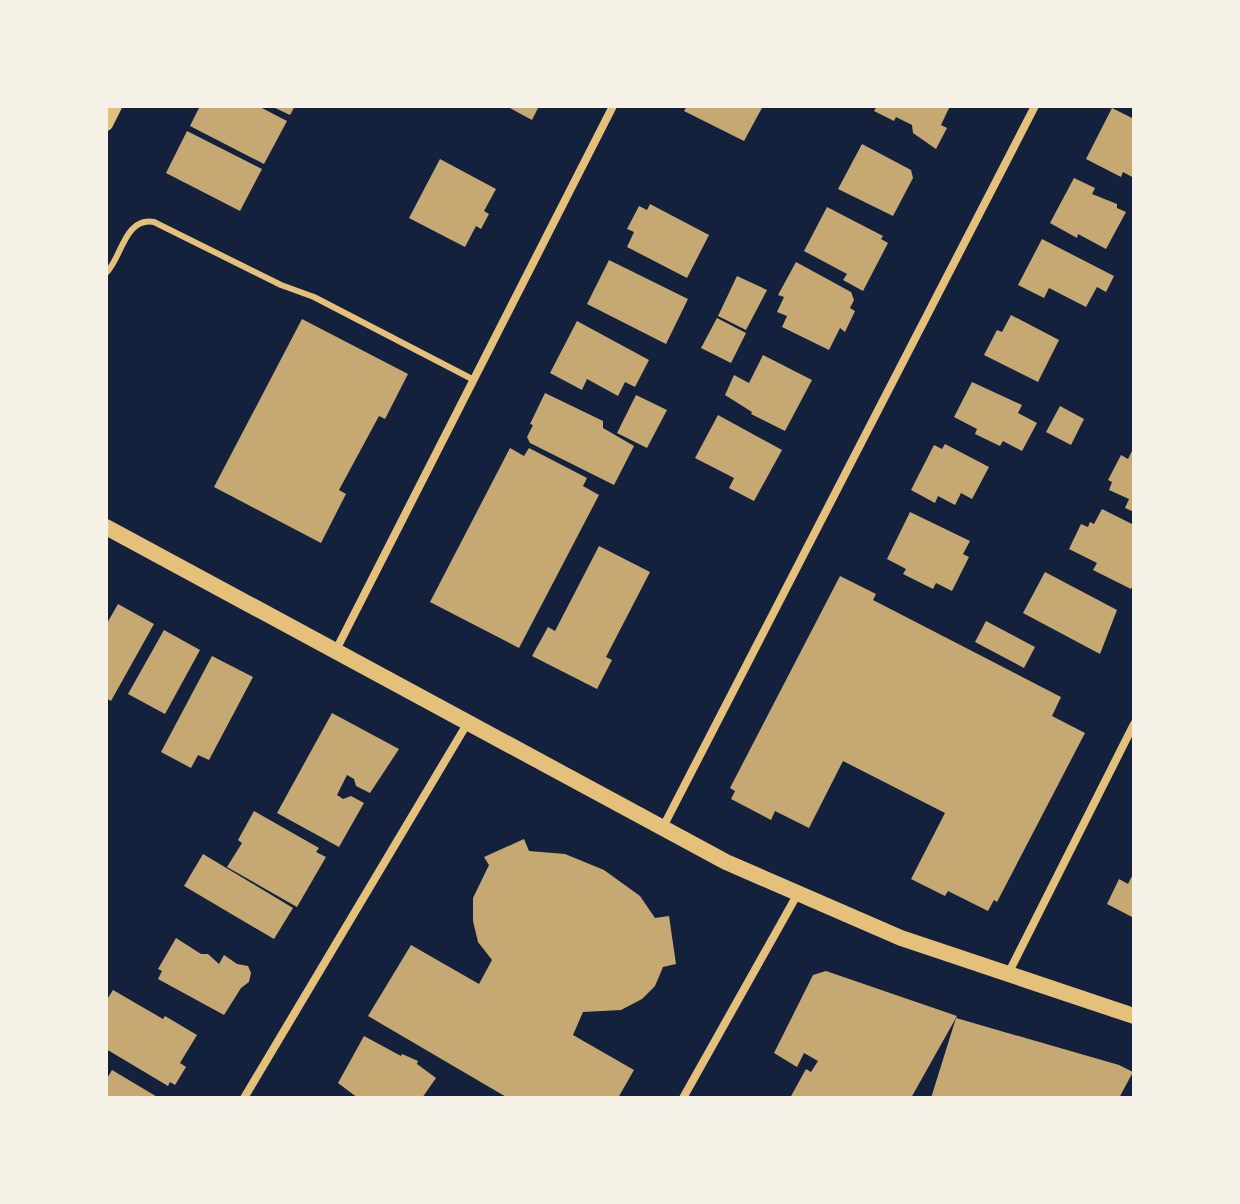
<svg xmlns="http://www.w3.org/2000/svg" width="1240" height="1204" font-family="Montserrat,sans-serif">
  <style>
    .building { fill: #c6a872 }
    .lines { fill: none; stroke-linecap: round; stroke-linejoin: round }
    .service { stroke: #e5c07b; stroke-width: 6 }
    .minor { stroke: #e5c07b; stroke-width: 8 }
    .tertiary { stroke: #e5c07b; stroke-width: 14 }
    .secondary { stroke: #e5c07b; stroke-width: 16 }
  </style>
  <rect width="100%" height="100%" fill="#14213d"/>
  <!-- building -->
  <g class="building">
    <path d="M200,106H258L287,121L264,164L190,126Z"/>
    <path d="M271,106H295L290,115Z"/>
    <path d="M506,106H539L532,120Z"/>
    <path d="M687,106H763L744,141L684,111Z"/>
    <path d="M877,106H950L941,125L947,128L936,149L913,133L912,125L896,117L894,121L874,111Z"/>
    <path d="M1112,108L1134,119V178L1123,172L1121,177L1086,159Z"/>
    <path d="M187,131L262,169L240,211L166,173Z"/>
    <path d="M862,144L911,170L913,178L893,216L838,189Z"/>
    <path d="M440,159L496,189L484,211L489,214L481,229L476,226L465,247L409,218Z"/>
    <path d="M1074,178L1095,188L1092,194L1117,204V208L1126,212L1106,249L1078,234L1077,238L1050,223Z"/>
    <path d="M650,204L709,235L687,278L627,247L634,232L627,229L639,206L647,210Z"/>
    <path d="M827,207L883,236L881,239L888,243L863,291L843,280L847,274L804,251Z"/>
    <path d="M1042,239L1114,276L1106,292L1097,287L1086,307L1049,288L1044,298L1018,285Z"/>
    <path d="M609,260L688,299L666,344L587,304Z"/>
    <path d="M796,262L851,292L854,300L850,308L855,311L845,332L840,328L829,350L782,327L787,316L777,312L784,297L778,295Z"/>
    <path d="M737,276L767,290L746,330L718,316Z"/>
    <path d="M1011,315L1059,340L1038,382L984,355L997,330L1002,332Z"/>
    <path d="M717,318L746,333L731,363L701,348Z"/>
    <path d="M302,319L408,374L385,419L379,416L339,490L346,494L321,543L214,487Z"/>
    <path d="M577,321L649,360L635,387L625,382L618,396L587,379L582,390L550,373Z"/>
    <path d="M763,355L812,380L785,431L751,414L752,412L725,395L734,375L749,383Z"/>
    <path d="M972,382L1022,405L1018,413L1037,423L1022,451L1003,441L1000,446L975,434L977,429L954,417Z"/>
    <path d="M545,393L603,421V428L634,446L614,485L530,443L527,437L533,425L530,424Z"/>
    <path d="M636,395L667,410L647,448L617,433Z"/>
    <path d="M1060,406L1084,419L1071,445L1046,432Z"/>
    <path d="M718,415L782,450L754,501L729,488L734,478L695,458Z"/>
    <path d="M945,444L989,467L972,499L961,493L955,505L938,496L935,503L911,490L934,445L942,449Z"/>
    <path d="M1134,447V512L1125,508L1129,499L1109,490L1112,482L1108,480L1121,455L1128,459Z"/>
    <path d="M510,448L524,456L529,448L587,478L583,486L599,495L519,648L430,602Z"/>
    <path d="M1102,509L1134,525V583L1131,589L1093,570L1097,563L1069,549L1081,524L1088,527L1090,522L1094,524Z"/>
    <path d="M910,512L970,541L963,554L969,557L952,591L936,583L933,589L903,574L906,569L887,559Z"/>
    <path d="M599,546L650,572L606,657L612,660L597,689L532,656L548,627L555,631Z"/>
    <path d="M1045,572L1117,610L1100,654L1023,613Z"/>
    <path d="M840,576L876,594L873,600L1061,697L1052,716L1085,733L997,902L994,900L988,911L948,891L945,896L911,879L945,813L843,761L809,828L775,811L771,820L731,799L735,791L730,788Z"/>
    <path d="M118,604L154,624L111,701L106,698V625Z"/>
    <path d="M986,621L1035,647L1024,668L975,642Z"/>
    <path d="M164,630L200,650L165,714L128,694Z"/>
    <path d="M212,656L253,677L209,760L198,755L191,768L161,752Z"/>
    <path d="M332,713L399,749L370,793L356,786L354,779L347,775L337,795L343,799L351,796L364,803L339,847L277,813Z"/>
    <path d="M254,811L319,848L316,852L326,857L297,907L227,867L242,843L238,840Z"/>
    <path d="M524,839L529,851L565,854L604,870L640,896L655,918L669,916L676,964L663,967L655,986L642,999L621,1010L583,1012L573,1035L634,1070L618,1098H508L368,1016L411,945L479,984L492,960L478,942L473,921V898L489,865L484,857Z"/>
    <path d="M203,854L293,908L274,939L184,886Z"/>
    <path d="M1134,872V918L1107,904L1119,879L1128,884Z"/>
    <path d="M176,938L201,954H208L219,964L224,955L237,964L248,966L251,973L249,982L241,988L224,1015L158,979L162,971L158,969Z"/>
    <path d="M826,971L957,1016L911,1098H790L806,1069L811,1072L818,1061L804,1053L797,1067L774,1053L813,975Z"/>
    <path d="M113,990L163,1019L165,1016L197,1035L180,1063L186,1067L175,1085L170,1082L168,1086L106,1049V1001Z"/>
    <path d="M956,1018L1119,1065L1133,1072L1119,1098H931Z"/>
    <path d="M364,1036L401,1056L402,1054L418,1061L417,1064L436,1078L422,1098H358L338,1083Z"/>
    <path d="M112,1070L159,1098H106V1080Z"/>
  </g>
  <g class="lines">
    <!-- service -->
    <path class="service" d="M106,273C122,258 124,217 154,222L281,285L314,297L474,380"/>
    <!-- minor -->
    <g class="minor">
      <path d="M336,650L613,106"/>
      <path d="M663,827L1035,106"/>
      <path d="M1008,974L1134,724"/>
      <path d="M244,1098L467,724"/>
      <path d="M683,1098L797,895"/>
    </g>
    <!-- tertiary -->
    <path class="tertiary" d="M106,124L115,106"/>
    <!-- secondary -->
    <path class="secondary" d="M106,527L726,862L901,938L1134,1016"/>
  </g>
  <!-- border -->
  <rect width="1240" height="1204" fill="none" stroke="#f6f1e7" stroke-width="216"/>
</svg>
